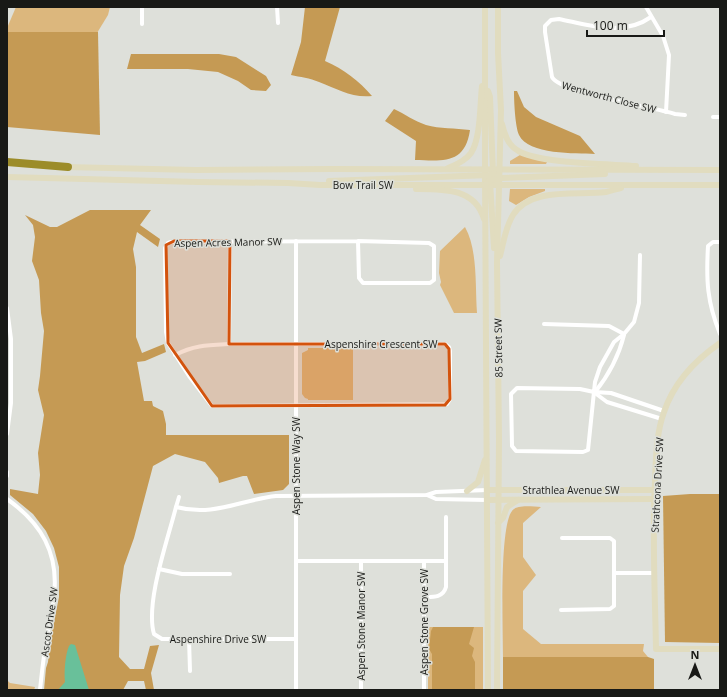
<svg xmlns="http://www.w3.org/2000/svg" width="727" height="697" font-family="'Open Sans',sans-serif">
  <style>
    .green { fill: #dcb77d }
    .forest { fill: #c59a54 }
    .water { fill: #69c09a }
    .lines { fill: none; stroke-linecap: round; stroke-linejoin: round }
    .street { stroke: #fff; stroke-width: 4 }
    .secondary { stroke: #e1dcbf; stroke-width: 6 }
    .highway { stroke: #9c8c29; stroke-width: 8 }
    .marked { fill: #d3530d; fill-opacity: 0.2; stroke: #d3530d; stroke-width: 3; stroke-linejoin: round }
    .labels { text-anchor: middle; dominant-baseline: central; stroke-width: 3; stroke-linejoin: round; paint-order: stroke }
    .street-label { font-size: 10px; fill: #181916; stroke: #dee0da }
  </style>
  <rect width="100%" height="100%" fill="#dee0da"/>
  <!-- green -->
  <g class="green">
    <path d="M16,7H110L108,15L97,33L7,32V28Z"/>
    <path d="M520,155L547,162L546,164H510V161Z"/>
    <path d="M510,189H545V191L529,197L516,205L509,201Z"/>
    <path d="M465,227C478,250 475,287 477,313H454L440,285L441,282L439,273L440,251Z"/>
    <path d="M308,348H353V400H308V399L305,398L302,394V353L308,350Z"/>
    <path d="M541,507L523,523V557L536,575L523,591V629L541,644H644L643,651L648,657H503C503,632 499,527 512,511C517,504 533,507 541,507Z"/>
    <rect x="428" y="627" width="55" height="63"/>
    <path d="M7,680L10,683L35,687L34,690H7Z"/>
  </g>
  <!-- forest -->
  <g class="forest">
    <path d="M305,7H340L325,61C344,69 359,81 372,96C351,98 338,89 319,82C310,78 300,77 291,75L301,42Z"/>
    <path d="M7,32H98L100,135L7,127Z"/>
    <path d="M131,54H219L236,57L266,76L271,85L266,91L251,90L238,81L218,72L188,69H127Z"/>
    <path d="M514,91H517L524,107L536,117L580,136L595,154C576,153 528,155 519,135C515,126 514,100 514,91Z"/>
    <path d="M394,109C405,114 414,121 426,125C440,129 455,128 470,130C465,164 444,161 415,160L416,141L385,121Z"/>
    <path d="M90,210H151L140,225L160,239L158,247L137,232L133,249L136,267V337L142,353L164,344L166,352L145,361L137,362L144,401H152L153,406L163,411L166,424V435H289V484L283,490L254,494L247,476H243L219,483L218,478L205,462L175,454L153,466L134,538L124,566L120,595L119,657L130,669H144L150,646L159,645L151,673L154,690H146L144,681H128L123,690H44L46,668L48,662L50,642L59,597V567L54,548L46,531L33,514L10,495V489L38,494L40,475L38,453L44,415L38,390L40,376L44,331L41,313L39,280L32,261L35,237L33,225L25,215L50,227H57Z"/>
    <path d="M690,494H720V643L665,642L663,496Z"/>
    <path d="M433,627H474L469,644L474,648L472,656L475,662V690H432V654L429,649L431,631Z"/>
    <path d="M503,657H648L654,659V690H503Z"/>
  </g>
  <!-- water -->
  <path class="water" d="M71,644L75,645L89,690H58L65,682C64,673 65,655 69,646Z"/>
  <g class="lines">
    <!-- street -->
    <g class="street">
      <path d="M277,7L278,23"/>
      <path d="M646,7L663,36L669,55L666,112"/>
      <path d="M651,17C623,37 589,25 559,19L551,20L545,26V32L552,77C560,93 654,107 675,114L685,115"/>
      <path d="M142,24V7"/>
      <path d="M713,117H720"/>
      <path d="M296,241V690"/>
      <path d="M720,242H713L708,246C706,280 707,302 720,334"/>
      <path d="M640,255L639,303L634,322L624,334L614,342L600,367L595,382L588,450L583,452L516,451L512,446L511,394L517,388L580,389L594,392L611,393L664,411"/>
      <path d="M7,308L11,339V403L7,434"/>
      <path d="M544,324L609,326L624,334"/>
      <path d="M229,344L230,241"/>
      <path d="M175,355C194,345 208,345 229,344H445L449,347L450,351V399L447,404L212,406L189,376L168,343L166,332L165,248L168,243L171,242L358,241L429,243L434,246V280L430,283H363L359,278L358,241"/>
      <path d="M595,392C608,376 619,355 624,335"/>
      <path d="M595,393L607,402L662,419"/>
      <path d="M7,472V476"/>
      <path d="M427,495L436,499L487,500"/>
      <path d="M7,499C41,523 59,553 54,596C53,608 50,620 48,632C44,651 42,671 40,690"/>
      <path d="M176,507L179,497"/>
      <path d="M296,561H424V690"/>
      <path d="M361,561V690"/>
      <path d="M424,561H446"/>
      <path d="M159,569L182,574H230"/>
      <path d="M614,573H654"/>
      <path d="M423,597C433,597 443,598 446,587V517"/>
      <path d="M561,610L610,609L614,606V541L610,538H562"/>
      <path d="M189,639L190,671"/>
      <path d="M295,639H162L154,634C145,603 168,539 176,507C214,517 240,500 276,496L427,495L436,492L487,490"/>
    </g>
    <!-- secondary -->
    <g class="secondary">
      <path d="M485,7V176L488,690"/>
      <path d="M488,91L490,97L493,173"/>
      <path d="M502,124C504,133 508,145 517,150C537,164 610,164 636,166"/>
      <path d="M65,167L196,170L332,169L720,170"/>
      <path d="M448,168C456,165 466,160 471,153C481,138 480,103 482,86"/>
      <path d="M7,177L198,182L288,183L320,185H720"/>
      <path d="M329,181L490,175L494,174L499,169"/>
      <path d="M490,181L494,248"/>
      <path d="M485,185L490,180L501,178L605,174"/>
      <path d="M416,189C443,189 475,188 484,219"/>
      <path d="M500,256C504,241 505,228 513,215C531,186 578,196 606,192C611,191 616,189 621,188"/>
      <path d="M720,343C694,361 674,382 664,412C656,434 656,459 655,481C652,537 655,593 656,649H720"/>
      <path d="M487,490H655"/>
      <path d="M467,491L478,482L485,460"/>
      <path d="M487,500L654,499"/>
      <path d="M498,523L503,518L507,507L518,500"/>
      <path d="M497,690L499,439L497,263L501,110L498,53V7"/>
    </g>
    <!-- highway -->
    <path class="highway" d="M7,162L68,167"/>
  </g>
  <!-- marked area -->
  <path class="marked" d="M174,241H230L229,344H445L449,349L450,399L445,405L212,406L168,343L166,245Z"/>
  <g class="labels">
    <!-- street labels -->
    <g class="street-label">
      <text transform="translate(609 97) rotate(15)">Wentworth Close SW</text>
      <text x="363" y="185">Bow Trail SW</text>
      <text transform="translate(228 242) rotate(-1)">Aspen Acres Manor SW</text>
      <text x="381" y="344">Aspenshire Crescent SW</text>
      <text transform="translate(498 348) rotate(-91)">85 Street SW</text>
      <text transform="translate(296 466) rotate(-90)">Aspen Stone Way SW</text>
      <text transform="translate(657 485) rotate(-87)">Strathcona Drive SW</text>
      <text x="571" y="490">Strathlea Avenue SW</text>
      <text transform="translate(49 622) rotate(-82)">Ascot Drive SW</text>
      <text transform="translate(424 622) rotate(-90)">Aspen Stone Grove SW</text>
      <text transform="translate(361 626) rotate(-90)">Aspen Stone Manor SW</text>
      <text x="218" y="639">Aspenshire Drive SW</text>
    </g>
  </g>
  <!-- border -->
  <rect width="727" height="697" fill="none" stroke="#181916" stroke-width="16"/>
  <!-- north arrow -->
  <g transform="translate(695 665)" stroke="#dee0da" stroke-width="3" paint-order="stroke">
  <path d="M0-3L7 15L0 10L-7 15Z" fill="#181916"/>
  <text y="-6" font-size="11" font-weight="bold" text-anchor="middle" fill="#181916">N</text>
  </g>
  <!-- scale -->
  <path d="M587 30v6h77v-6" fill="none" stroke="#181916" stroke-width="2"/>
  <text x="593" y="30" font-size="12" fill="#181916" stroke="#dee0da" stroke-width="3" paint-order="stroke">100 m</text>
</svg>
